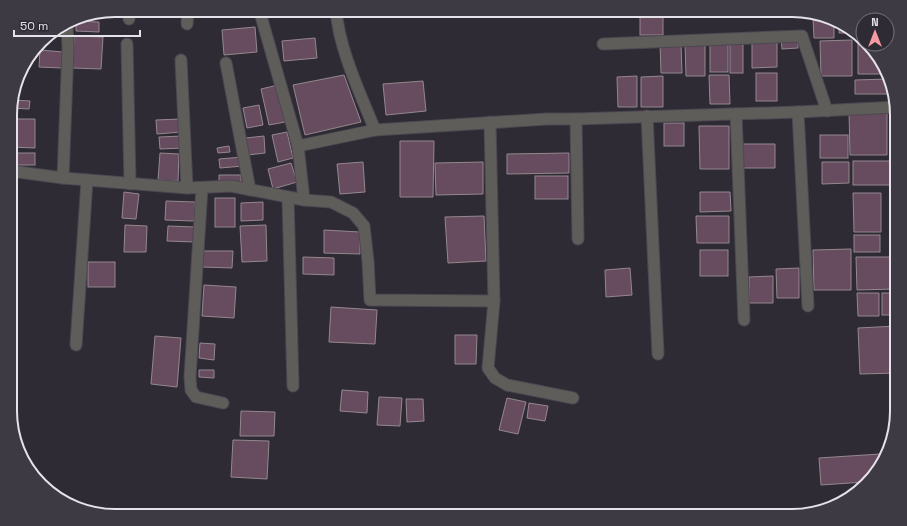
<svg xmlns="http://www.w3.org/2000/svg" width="907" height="526" font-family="'Space Grotesk',sans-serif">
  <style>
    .building { fill: #674b5e; stroke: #94888f }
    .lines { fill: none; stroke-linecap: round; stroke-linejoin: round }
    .minor-casing { stroke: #4c4852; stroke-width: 13 }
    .minor { stroke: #5f5d59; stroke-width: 11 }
    .rim { fill: none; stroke: #e5e2e9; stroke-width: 2 }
  </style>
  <rect width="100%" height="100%" fill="#2f2b35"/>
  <!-- building -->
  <g class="building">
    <rect x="640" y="12" width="23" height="23"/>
    <path d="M813,18H822L834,21V38H814Z"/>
    <path d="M76,21L99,22V32L76,31Z"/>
    <path d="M839,23L844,24L853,33H839Z"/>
    <path d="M255,27L257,52L224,55L222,30Z"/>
    <path d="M74,36L103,37L101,69L73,68Z"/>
    <path d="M781,37H798V48L782,49Z"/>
    <path d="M315,38L317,58L284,61L282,41Z"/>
    <path d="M777,40V67L752,68V41Z"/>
    <path d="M852,40V76H821L820,41Z"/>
    <path d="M858,41H861L883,63L886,74H858Z"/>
    <rect x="730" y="42" width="13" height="31"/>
    <path d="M660,43H681L682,73H661Z"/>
    <path d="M685,43H705V76H686Z"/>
    <rect x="710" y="44" width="18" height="28"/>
    <path d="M40,50L63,52L62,68L39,67Z"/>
    <rect x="756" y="73" width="21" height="28"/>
    <path d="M344,75L361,122L305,135L293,85Z"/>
    <path d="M709,75H729L730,104H710Z"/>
    <path d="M637,76V107H618L617,77Z"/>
    <path d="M663,76V107H641V77Z"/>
    <path d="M888,79L890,85V94H855V80Z"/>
    <path d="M423,81L426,111L386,115L383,84Z"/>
    <path d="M278,85L285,122L269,125L261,89Z"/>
    <path d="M11,100L30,101L29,109L11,108Z"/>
    <path d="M259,105L263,125L247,128L243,108Z"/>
    <path d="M887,110V155H850L849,111Z"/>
    <path d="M12,119H35V148L11,147Z"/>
    <path d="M180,119L181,132L157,134L156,120Z"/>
    <rect x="664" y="123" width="20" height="23"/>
    <path d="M699,126H729V169H700Z"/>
    <path d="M287,132L293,158L278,162L272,135Z"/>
    <rect x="820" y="135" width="28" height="23"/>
    <path d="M183,136V148L160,149L159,137Z"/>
    <path d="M264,136L265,153L248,155L246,138Z"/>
    <path d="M400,141H434L433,197H400Z"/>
    <path d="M742,144H775V168H743Z"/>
    <path d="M229,146L230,152L218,153L217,148Z"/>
    <rect x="12" y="153" width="23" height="12"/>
    <path d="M160,153L179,154L178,181L158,180Z"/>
    <path d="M569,153V173L507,174V154Z"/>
    <path d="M243,157V166L220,168L219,159Z"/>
    <rect x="853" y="161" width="40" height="24"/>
    <path d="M363,162L365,192L340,194L337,164Z"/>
    <path d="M483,162V194L436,195L435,163Z"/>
    <path d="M822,162H849V183L822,184Z"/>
    <path d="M291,163L297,182L273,189L268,169Z"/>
    <path d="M219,175H241V183L219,184Z"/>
    <rect x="535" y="176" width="33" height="23"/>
    <path d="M124,192L139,194L136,219L122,218Z"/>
    <path d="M700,192H730L731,211L700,212Z"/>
    <path d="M853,193H881V232H854Z"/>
    <rect x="215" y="198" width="20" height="29"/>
    <path d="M166,201L195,202L194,221L165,220Z"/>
    <path d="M263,202V220L241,221V203Z"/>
    <path d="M484,216L486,261L448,263L445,217Z"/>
    <path d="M696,216H729V243H697Z"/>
    <path d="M125,225L147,226L146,252H124Z"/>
    <path d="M266,225L267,261L242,262L240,226Z"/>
    <path d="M168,226L195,227L194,242L167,241Z"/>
    <path d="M324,230L360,232V254L324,253Z"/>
    <rect x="854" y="235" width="26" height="17"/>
    <path d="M851,249V290H814L813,250Z"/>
    <rect x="700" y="250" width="28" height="26"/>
    <path d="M203,251H233L232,268L202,267Z"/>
    <path d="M303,257L334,258V275L303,274Z"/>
    <path d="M856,257H897V289L857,290Z"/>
    <rect x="88" y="262" width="27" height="25"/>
    <path d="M630,268L632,295L606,297L605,270Z"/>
    <path d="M799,268V298H777L776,269Z"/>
    <path d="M773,276V303H749V277Z"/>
    <path d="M204,285L236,287L234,318L202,316Z"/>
    <path d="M857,293H879V316H858Z"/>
    <rect x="882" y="293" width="15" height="22"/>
    <path d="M331,307L377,310L375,344L329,342Z"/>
    <path d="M897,326V373L860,374L858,328Z"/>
    <path d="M455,335H477L476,364H455Z"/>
    <path d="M155,336L181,338L177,387L151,384Z"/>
    <path d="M200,343L215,344L214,360L199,358Z"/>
    <path d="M199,370H214V378L199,377Z"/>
    <path d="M342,390L368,392L367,413L340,411Z"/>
    <path d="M379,397L402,398L400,426L377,425Z"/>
    <path d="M507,398L526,402L518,434L499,430Z"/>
    <path d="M406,399H423L424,421L407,422Z"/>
    <path d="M529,403L548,406L545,421L527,418Z"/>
    <path d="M241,411L275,412L274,436H240Z"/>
    <path d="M233,440L269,441L267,479L231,477Z"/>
    <path d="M880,454L881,465L864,482L821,485L819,458Z"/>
  </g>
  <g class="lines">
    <defs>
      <g id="minor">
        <path d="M261,10V16L298,146L304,200"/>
        <path d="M336,10C339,49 360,93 375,130L547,119H576L798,112L896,107"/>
        <path d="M129,19V10"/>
        <path d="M187,24L188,10"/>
        <path d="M127,44L130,184"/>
        <path d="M603,44L802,36L827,111"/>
        <path d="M181,60L187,188"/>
        <path d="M226,63L250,190"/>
        <path d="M798,112L808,306"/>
        <path d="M736,114L744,320"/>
        <path d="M647,116L658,354"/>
        <path d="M576,119L578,239"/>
        <path d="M490,122L494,301L488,368L495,378L507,385L573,398"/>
        <path d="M298,146L375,130"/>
        <path d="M11,171L63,178L187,188L231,186L304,200L331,202L353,213L364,226L368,261L370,300L494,301"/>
        <path d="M63,178L68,48L67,23"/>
        <path d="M202,188L190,377L191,390L196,397L223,403"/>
        <path d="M288,197L293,386"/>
        <path d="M76,345L87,180"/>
      </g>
    </defs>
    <!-- minor casing -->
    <use href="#minor" class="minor-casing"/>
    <!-- minor -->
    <use href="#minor" class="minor"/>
  </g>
  <!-- crop -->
  <path d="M0 0H907V526H0ZM115 17H792A98 98 0 0 1 890 115V411A98 98 0 0 1 792 509H115A98 98 0 0 1 17 411V115A98 98 0 0 1 115 17Z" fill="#3e3a43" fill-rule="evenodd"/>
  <path class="rim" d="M115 17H792A98 98 0 0 1 890 115V411A98 98 0 0 1 792 509H115A98 98 0 0 1 17 411V115A98 98 0 0 1 115 17Z"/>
  <!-- north arrow -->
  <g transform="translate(875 32)"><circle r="19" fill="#2f2b35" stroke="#78747d"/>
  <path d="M0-3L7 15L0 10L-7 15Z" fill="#f49aa2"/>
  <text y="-6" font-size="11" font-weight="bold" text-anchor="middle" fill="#e5e2e9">N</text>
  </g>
  <!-- scale -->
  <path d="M14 30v6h126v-6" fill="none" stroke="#e5e2e9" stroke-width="2"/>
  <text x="20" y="30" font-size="12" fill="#e5e2e9" stroke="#2f2b35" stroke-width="3" paint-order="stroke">50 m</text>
</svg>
